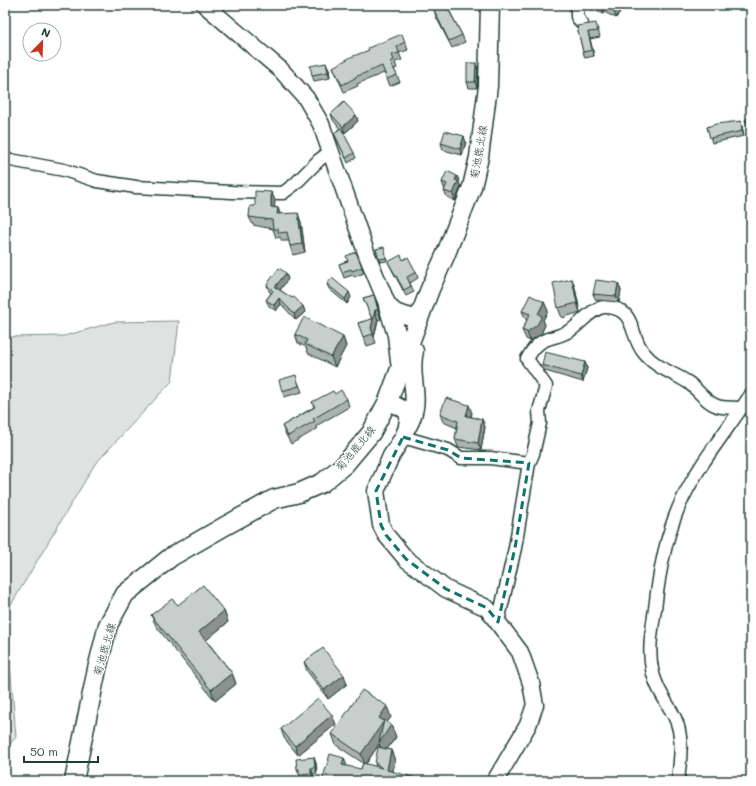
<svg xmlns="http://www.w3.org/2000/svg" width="756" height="786" font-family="Mali,'Klee One',sans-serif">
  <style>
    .green { fill: #dee3e2; stroke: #7e908b }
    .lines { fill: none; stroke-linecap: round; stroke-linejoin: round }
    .street-casing { stroke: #1f3d34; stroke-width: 15 }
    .secondary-casing { stroke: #1f3d34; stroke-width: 19 }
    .primary-casing { stroke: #1f3d34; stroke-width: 21 }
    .street { stroke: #fff; stroke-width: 12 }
    .secondary { stroke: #fff; stroke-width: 16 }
    .primary { stroke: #fff; stroke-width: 18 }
    .wall { fill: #abb2af; stroke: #1f3d34; fill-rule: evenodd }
    .shaded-wall { fill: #8b918f; stroke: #1f3d34 }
    .building { fill: #c7cfcc; stroke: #1f3d34 }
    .marked { fill: none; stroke: #0f766e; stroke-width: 3; stroke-dasharray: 8 5; stroke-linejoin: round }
    .labels { text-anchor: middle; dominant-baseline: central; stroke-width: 3; stroke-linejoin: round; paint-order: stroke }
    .street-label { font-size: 11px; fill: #1f3d34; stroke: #fff }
  </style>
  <rect width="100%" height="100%" fill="#fff"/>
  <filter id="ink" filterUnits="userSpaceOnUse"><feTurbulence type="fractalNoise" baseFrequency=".025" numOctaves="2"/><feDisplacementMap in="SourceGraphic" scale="8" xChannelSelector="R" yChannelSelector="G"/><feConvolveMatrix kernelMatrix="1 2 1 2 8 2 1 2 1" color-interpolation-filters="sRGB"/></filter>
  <g filter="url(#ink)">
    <!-- green -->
    <path class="green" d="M179,321L172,381L95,464L6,613L16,737L5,750V337L64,336L114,322Z"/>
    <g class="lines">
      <defs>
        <g id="street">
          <path d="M577,5V17L582,24"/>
          <path d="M5,159L64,170L97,181L136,187L232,192L283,193L295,184L319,160L331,151"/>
          <path d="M403,437L448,450L461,458H490L529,463"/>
          <path d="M498,622L515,548L529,463L533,454L540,423L539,411L546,386L527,359C541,333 551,342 571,330C582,323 593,306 606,307C637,308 629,336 644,353C656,368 674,373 689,383C698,390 705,401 715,405C721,409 734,407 742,408"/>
          <path d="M678,781C680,761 684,737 675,718C667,702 655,687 652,669C648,649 652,629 655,609C659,572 666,532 683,498C701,461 728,429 751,394"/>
        </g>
        <g id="secondary">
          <path d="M205,5L281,70L306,98L321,124L367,255L388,306L397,313L418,319"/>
          <path d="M388,401L405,410L408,415V425L403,437L391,456L376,491L381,525L386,535L406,559L446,589L487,608L520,652L531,683L535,705L528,725L495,781"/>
        </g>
        <g id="primary">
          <path d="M388,306L397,335L400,362"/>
          <path d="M408,425C423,397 407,379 414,351"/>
          <path d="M74,781L97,669L108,625L125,594L171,557L225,526L274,499L299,493L322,483L345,464L371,433L388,401L430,289L445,256L472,187L479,157L488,86L490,5"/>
        </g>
      </defs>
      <!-- street casing -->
      <use href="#street" class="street-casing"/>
      <!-- secondary casing -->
      <use href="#secondary" class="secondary-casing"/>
      <!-- primary casing -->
      <use href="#primary" class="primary-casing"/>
      <!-- street -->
      <use href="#street" class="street"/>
      <!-- secondary -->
      <use href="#secondary" class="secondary"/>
      <!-- primary -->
      <use href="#primary" class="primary"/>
    </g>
    <!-- wall -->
    <g class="wall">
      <path d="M434,5H449L447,6L462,35L465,42L452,48L436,17L434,10L435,9Z"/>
      <path d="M584,5H631L628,11L622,8L616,18L604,12V14L584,7Z"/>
      <path d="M577,26L598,29L600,37L590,39L594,56L585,58L583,52Z"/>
      <path d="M405,42L408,50L399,53L402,60L395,62L397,68L394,69L400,82L390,86L384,73L357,84L358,86L344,92L336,74L333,67Z"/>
      <path d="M326,63L329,69L330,78L314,81L312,75Z"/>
      <path d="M476,63L478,70L477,88H469L467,82Z"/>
      <path d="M331,114L356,115L358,121L345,133L341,129L354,153L356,158L348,163L334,133L340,129L333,120Z"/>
      <path d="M751,115V130L748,126L745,120Z"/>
      <path d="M742,126L744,136L712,143L707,127Z"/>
      <path d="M466,142L462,155L443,150L441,143Z"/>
      <path d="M442,182H460L459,183L461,187L455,201L447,197L444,191L445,189L444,188Z"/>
      <path d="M271,192L275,200L274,207L278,208L280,214L301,222L305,252L293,255L290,246L289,241H282L280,237L276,238L273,229L253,225L249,217L255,206Z"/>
      <path d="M376,249L385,250L387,261L380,262Z"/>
      <path d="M356,252L364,273L354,277L353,275L344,278L339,264L347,261Z"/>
      <path d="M403,260L416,272L418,278L410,283L414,292L406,296L391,268L388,262Z"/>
      <path d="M288,279L280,290L303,306L305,312L296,320L281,304L276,311L269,306L266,300L271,293L269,291L267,285Z"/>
      <path d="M572,279L575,288L580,312L562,318L558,308Z"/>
      <path d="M327,284L351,297L347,304L329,289Z"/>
      <path d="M621,290L619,302L596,300L593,294Z"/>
      <path d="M374,295L381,319L378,320L374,337L376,343L367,346L358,323L372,319L363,298Z"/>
      <path d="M544,302L548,311L543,320L545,325L541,334L530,341L526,339L522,330L527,320H526L522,311Z"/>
      <path d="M295,334L343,337L346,346L335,367L308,353L306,347L298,343Z"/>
      <path d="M585,362L587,368L583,382L545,371L542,365Z"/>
      <path d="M298,382L302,392L284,397L282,391Z"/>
      <path d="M335,394L347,399L349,407L316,426L317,429L291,444L285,433L282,426L314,407L312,402Z"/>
      <path d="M472,413L471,417L482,419L485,427L481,450L458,447L455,439L457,428L443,422L440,414Z"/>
      <path d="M178,605L224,611L228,622L206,640L232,673L236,684L215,701L156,626L151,615Z"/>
      <path d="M304,662L347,684L328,699L307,671Z"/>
      <path d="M391,717L387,722L391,725L396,737L387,749L391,750L395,761L393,771L322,781L361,769L363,763L336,745L332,734ZM379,744L380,748L375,763L376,767L366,764Z"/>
      <path d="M336,724L298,755L284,738L281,729Z"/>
      <path d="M316,763L317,773L313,774L314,779L302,780L297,769Z"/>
    </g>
    <!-- shaded-wall -->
    <g class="shaded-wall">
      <path d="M601,5H602L604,12V14Z"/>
      <path d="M615,5H621L622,8L616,18L613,9Z"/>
      <path d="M626,5H631L628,11Z"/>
      <path d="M588,32L590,39L594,56L592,50Z"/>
      <path d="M326,63L329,69L330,78L328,72Z"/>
      <path d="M476,63L478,70L477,88L475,82Z"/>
      <path d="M356,115L358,121L345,133L343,127Z"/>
      <path d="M741,121L744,136L742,131Z"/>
      <path d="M464,136L466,142L462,155L460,149Z"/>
      <path d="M457,176L460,182L459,183L461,187L455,201L453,194L455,180Z"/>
      <path d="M271,192L275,200L274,216L271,207Z"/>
      <path d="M278,208L281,216L277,214Z"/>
      <path d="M298,213L301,222L305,252L302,244Z"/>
      <path d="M286,273L288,279L278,293L275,287Z"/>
      <path d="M572,279L575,288L580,312L577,303Z"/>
      <path d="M618,283L621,290L619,302L616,296Z"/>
      <path d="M349,292L351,297L347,304L345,299Z"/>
      <path d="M374,295L377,304L381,319L378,310Z"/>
      <path d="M279,298L281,304L276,311L274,305Z"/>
      <path d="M544,302L548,311L543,320L545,325L541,334L530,341L527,332L538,314Z"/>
      <path d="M303,306L305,312L296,320L294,314Z"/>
      <path d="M375,310L378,320L374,337L371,328Z"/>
      <path d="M343,337L346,346L335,367L331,357Z"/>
      <path d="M585,362L587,368L583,382L581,376Z"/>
      <path d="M469,405L472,413L468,424L466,416Z"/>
      <path d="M482,419L485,427L481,450L478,443Z"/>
      <path d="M224,611L228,622L203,643L199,632Z"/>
      <path d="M232,673L236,684L215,701L211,690Z"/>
      <path d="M344,675L347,684L328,699L324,690Z"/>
      <path d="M387,706L391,717L385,725H391L396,737L383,755L379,744L365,765L361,754L379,718Z"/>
      <path d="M332,715L336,724L298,755L295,746Z"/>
      <path d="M391,750L395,761L391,781L387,770Z"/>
      <path d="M314,757L316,763L317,773L315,767Z"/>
      <path d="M344,758L348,769L342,765Z"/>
      <path d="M311,768L313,774L314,779L311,773Z"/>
    </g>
    <!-- building -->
    <g class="building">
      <path d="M434,5H446L462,35L449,41L434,10L436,9Z"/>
      <path d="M605,5H615L613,9Z"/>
      <path d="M596,23L598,31L588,32L592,50L583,52L577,26Z"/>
      <path d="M402,34L405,42L397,46L399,53L392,55L394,60L390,62L397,75L387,79L382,66L355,77V78L342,85L333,67L351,57L369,50L368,48Z"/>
      <path d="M326,63L328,72L312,75L310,66Z"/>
      <path d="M467,63H476L475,82H467Z"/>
      <path d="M344,102L356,115L343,127L331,114Z"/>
      <path d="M751,115V126L745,120Z"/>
      <path d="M741,121L742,131L710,138L707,127L716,124Z"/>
      <path d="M341,128L354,153L346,158L334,133Z"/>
      <path d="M445,131L464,136L460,149L441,143Z"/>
      <path d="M447,171L457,176L455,180L458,181L453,194L444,191L447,184L442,182Z"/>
      <path d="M255,191L271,192V207L278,208L277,214L298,213L302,244L290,246L287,232L279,233L278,229H273L272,220L249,217L250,206H255Z"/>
      <path d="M384,247L386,258L379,259L376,249Z"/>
      <path d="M356,252L362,267L352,271L351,269L342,272L339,264L348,261L346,256Z"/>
      <path d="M401,255L403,260L408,257L416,272L407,277L411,286L404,290L388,262Z"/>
      <path d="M279,268L286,273L275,287L292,298L294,297L303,306L294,314L279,298L274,305L266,300L273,291L267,285L268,283Z"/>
      <path d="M332,278L349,292L345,299L327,284Z"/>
      <path d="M572,279L577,303L558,308L553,283Z"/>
      <path d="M596,280L618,283L616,296L593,294Z"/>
      <path d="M374,295L378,310H375L371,328L373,334L363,337L358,323L372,319L363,298Z"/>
      <path d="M530,295L544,302L538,314L542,316L537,325L527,332L522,330L530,314L522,311Z"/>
      <path d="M304,317L343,337L331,357L305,344L307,340L295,334Z"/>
      <path d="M545,352L585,362L581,376L542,365Z"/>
      <path d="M296,375L299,386L282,391L279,380Z"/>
      <path d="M341,390L347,399L313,419L315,421L288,436L282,426L315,407L312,402L333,391L335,394Z"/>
      <path d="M446,398L469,405L466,416L482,419L478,443L455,439L458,421L440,414Z"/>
      <path d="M203,585L224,611L199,632L232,673L211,690L151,615L172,599L178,605Z"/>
      <path d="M323,648L344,675L324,690L304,662Z"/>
      <path d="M362,690L387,706L379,718L384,721L361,754L332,734Z"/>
      <path d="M318,698L332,715L295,746L281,729Z"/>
      <path d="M384,720L391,725L379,743Z"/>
      <path d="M378,747L391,750L387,770L424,780V781H322L330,754L344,758L342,765L361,769L363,763L382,768L375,763Z"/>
      <path d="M314,757L315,767L311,768V773L299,774V769H297L296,759Z"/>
    </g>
  </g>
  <!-- marked area -->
  <path class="marked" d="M403,437L448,450L461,458L529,463L515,548L498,622L487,608L446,589L406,559L386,535L381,525L376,491Z"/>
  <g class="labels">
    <!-- street labels -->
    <g class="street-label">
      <text transform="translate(478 152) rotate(-80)">菊池鹿北線</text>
      <text transform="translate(355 448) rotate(-50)">菊池鹿北線</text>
      <text transform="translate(104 649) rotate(-74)">菊池鹿北線</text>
    </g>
  </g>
  <!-- margin -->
  <rect width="756" height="786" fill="none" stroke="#fff" stroke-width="20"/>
  <rect x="10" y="10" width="736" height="766" fill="none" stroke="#1f3d34" stroke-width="1.5" filter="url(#ink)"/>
  <!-- north arrow -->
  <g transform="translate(42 42) rotate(23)"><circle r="19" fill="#ffffff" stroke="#a5b1ae"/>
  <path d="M0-3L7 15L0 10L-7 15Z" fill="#c8321e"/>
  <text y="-6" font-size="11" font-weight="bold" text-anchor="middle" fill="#1f3d34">N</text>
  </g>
  <!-- scale -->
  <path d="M24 756v6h74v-6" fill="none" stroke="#1f3d34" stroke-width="2"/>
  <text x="30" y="756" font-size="12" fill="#1f3d34" stroke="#ffffff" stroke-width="3" paint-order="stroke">50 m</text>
</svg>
